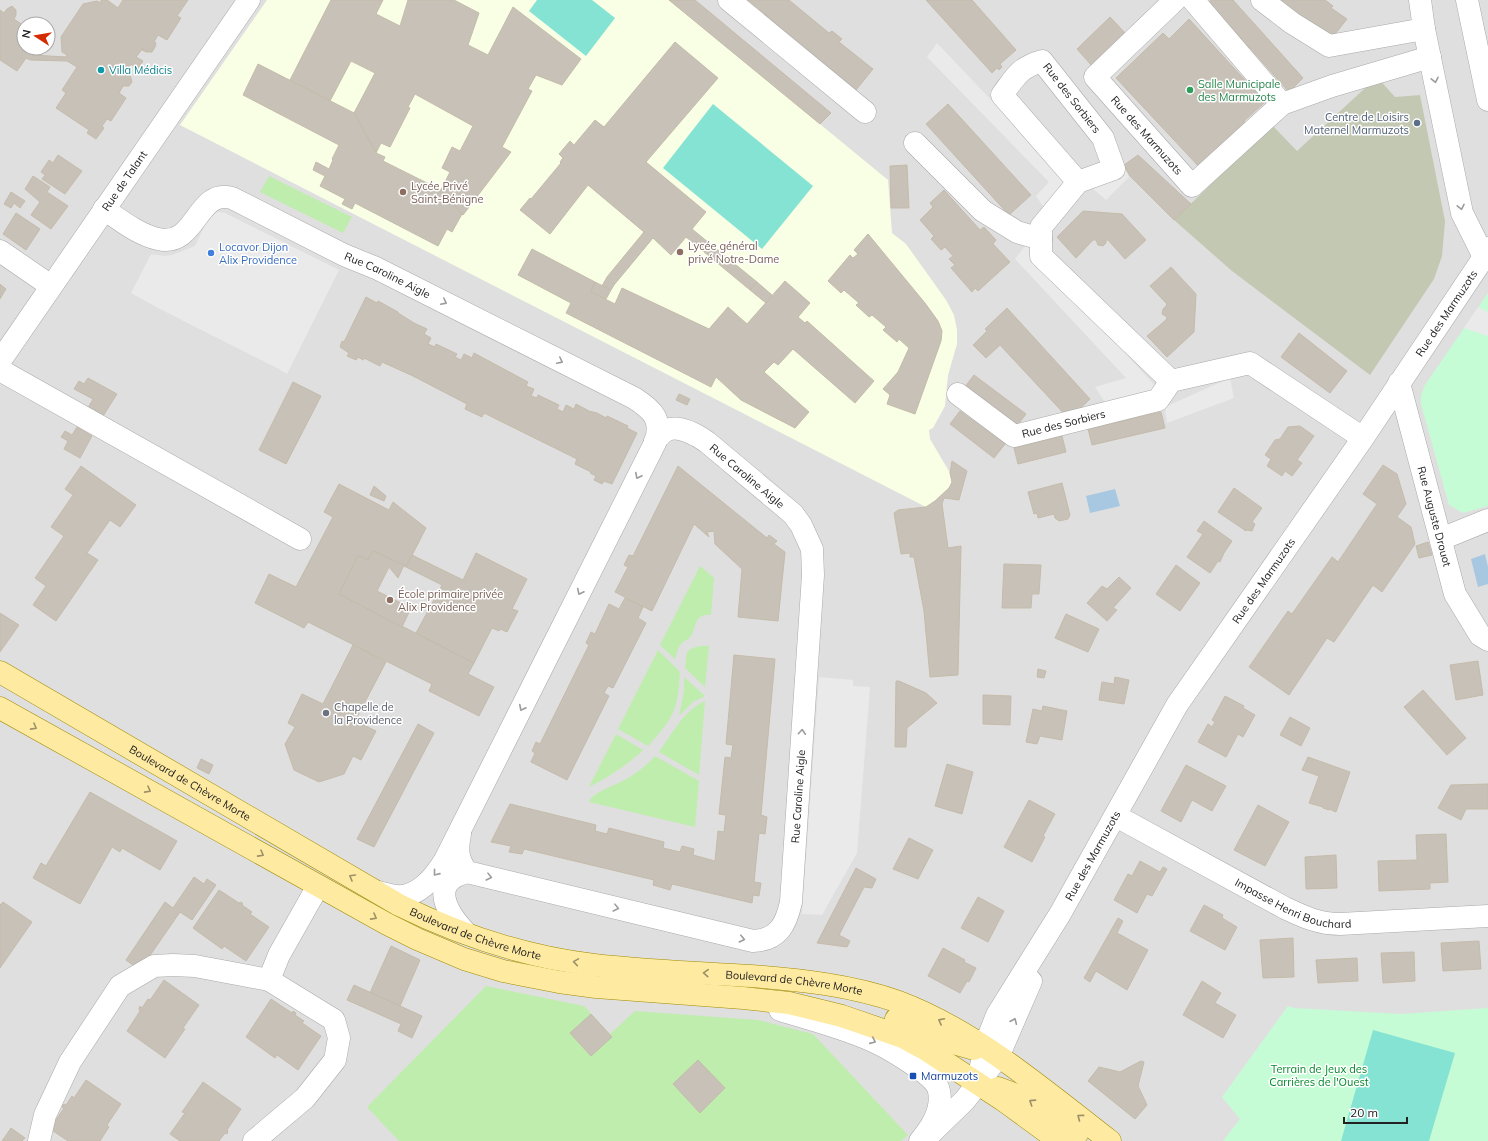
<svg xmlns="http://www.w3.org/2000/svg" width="1488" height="1141" font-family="Mulish,sans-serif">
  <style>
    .residential { fill: #e0dfdf; fill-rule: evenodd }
    .education { fill: #f9ffe5 }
    .construction { fill: #c3c8b3 }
    .grass { fill: #bfedad }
    .park { fill: #c6fcd5 }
    .pitch { fill: #84e3d2 }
    .parking { fill: #eaeaea }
    .water { fill: #a8c8e1 }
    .building { fill: #c7c1b7; stroke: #c5bbaa }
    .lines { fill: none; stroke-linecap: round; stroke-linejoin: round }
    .minor-casing { stroke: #a9a9a9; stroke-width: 23 }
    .major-casing { stroke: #a08c00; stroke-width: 23 }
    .minor { stroke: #fff; stroke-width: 22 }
    .major { stroke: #ffeaa1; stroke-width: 22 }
    .oneway { stroke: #9c9c9c }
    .oneway2 { stroke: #9c9068 }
    .culture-dot { fill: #0f9aa8; stroke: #fff; stroke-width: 1.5 }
    .leisure-dot { fill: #2e9e5b; stroke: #fff; stroke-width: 1.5 }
    .service-dot { fill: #5c6f8a; stroke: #fff; stroke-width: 1.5 }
    .education-dot { fill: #8d6e63; stroke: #fff; stroke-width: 1.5 }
    .shop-dot { fill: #3f7fe0; stroke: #fff; stroke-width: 1.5 }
    .worship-dot { fill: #6b7280; stroke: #fff; stroke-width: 1.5 }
    .transit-dot { fill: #1a4fb4; stroke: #fff; stroke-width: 1.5 }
    .labels { text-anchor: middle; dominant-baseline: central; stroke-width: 3; stroke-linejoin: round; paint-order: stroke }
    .culture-label { font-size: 11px; fill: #0d838f; stroke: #fff; text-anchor: start }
    .leisure-label { font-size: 11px; fill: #27864d; stroke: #fff; text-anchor: start }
    .street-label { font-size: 11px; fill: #222; stroke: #fff }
    .service-label { font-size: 11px; fill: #4e5e75; stroke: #fff; text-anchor: end }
    .education-label { font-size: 11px; fill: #785e54; stroke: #fff; text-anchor: start }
    .shop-label { font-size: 11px; fill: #366cbe; stroke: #fff; text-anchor: start }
    .worship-label { font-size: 11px; fill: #5b616d; stroke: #fff; text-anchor: start }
    .park-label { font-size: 11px; fill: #07882d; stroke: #fff }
    .transit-label { font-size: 11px; fill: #164399; stroke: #fff; text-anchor: start }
  </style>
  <rect width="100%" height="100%" fill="#f2f1e8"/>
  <!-- residential -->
  <path class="residential" d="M0,0H1488V1141H0ZM24,24H48V48H24Z"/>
  <!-- education -->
  <path class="education" d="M267,0H669L888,180L892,233L906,244L946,300L954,315L957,330V344L948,375L945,406L933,428L929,430L930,439L950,473L952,482L949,488L935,501L926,507L180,125Z"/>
  <!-- construction -->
  <path class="construction" d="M1377,77L1395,97L1420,95L1445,221L1442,256L1434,279L1370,375L1232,271L1174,220L1272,125L1297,151Z"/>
  <!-- grass -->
  <g class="grass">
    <path d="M269,176L352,217L343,233L260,192Z"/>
    <path d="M700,566L714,578L711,615C695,613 697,625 691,636C689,640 684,640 681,644C677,648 677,654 675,659L660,645Z"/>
    <path d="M700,646H709L705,687L685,668C688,654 682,650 700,646Z"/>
    <path d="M658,650L680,672C679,684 679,698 674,710C669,723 658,735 648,746L618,729Z"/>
    <path d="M684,677L705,696L693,702L679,716L684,690Z"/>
    <path d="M705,701L699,775L659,752C672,734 684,710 705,701Z"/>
    <path d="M616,734L643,750C628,765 608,777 589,787Z"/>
    <path d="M655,756L699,781L695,827L589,802C593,791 618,785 628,778C638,772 647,765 655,756Z"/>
    <path d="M486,986L584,1006L610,1034L635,1011L758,1020L813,1034L908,1135L901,1141H399L367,1107Z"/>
  </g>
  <!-- park -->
  <g class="park">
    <path d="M1488,293V506L1463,513L1449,505L1421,404V395L1425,385Z"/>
    <path d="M1288,1006L1294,1008L1401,1014L1488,1008V1141H1223L1240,1119L1222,1097Z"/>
  </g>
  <!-- pitch -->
  <g class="pitch">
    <path d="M537,0H592L615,18L586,56L529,11Z"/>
    <path d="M713,104L813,186L762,249L663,168Z"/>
    <path d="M1373,1030L1455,1053L1429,1141H1341Z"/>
  </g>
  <!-- parking -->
  <g class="parking">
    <path d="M937,43L1071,184L1045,209L1036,196L1049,182L927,57Z"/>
    <path d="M1121,164L1129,177L1106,200L1093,189Z"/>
    <path d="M219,212L225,213L339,270L287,374L277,368L158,308L131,293L151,254L165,256L172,255L195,246L209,217L213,213Z"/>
    <path d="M1026,245L1158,389L1106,404L1095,387L1126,378L1015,259Z"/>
    <path d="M1478,307L1488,312V336L1464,328Z"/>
    <path d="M1230,378L1234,398L1167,423L1165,407Z"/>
    <path d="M819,677L853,680V686L870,687L857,853L822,915L802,914Z"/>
  </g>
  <!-- water -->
  <g class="water">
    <path d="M1115,489L1120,506L1090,513L1086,496Z"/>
    <path d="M1485,554L1488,567V584L1478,587L1471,559Z"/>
  </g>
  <!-- building -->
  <g class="building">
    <path d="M101,0H107L118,8L123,0H188L177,16L181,18L167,40L158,35L154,42L156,43L155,47L152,52H146L142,50L143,48L136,57L143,61L138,69L131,64L125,73L126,74L127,73L130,75L132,82L129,86H123L119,93L126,98L111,121L107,119L102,126L104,128L96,139L87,133L89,130L56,108L66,93L62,90L77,67L67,61L30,60L26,58L17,71L0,60V10L4,13L7,9L12,6L16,10V15L14,19L24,26V48H32L29,52L33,55L66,57L67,55L62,52L61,37L83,4L97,1L101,3Z"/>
    <path d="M331,0H383L376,14L400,26L408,0H454L479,13L468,45L488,55L513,7L581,59L562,85L536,75L528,89L532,91L502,147L511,152L463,215L441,190L450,172L442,168L452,147L460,151L473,126L415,94L408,107L410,108L390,147L381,143L376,153L354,113L375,73L351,61L330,101L290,80Z"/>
    <path d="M669,0H695L831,113L820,124Z"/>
    <path d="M748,0H789L829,33L832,31L842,39L839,42L873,69L856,90Z"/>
    <path d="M926,0H972L1016,50L1000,64L1002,67L999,70L997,68L992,73Z"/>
    <path d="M1210,0H1233L1303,78L1289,92L1209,2L1211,1Z"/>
    <path d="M1279,0H1325L1333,6L1331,8L1347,19L1332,38Z"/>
    <path d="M1110,17L1127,35L1093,67L1077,49Z"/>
    <path d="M1189,19L1265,102L1244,121L1249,126L1202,170L1116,78L1163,33L1169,39Z"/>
    <path d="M675,42L718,78L646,162L706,212L692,229L757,282L750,290L686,237L671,255L653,238L614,285L611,290L602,286L607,277L644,232L588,185L550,234L520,210L530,198L531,199L561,163L560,162L563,158L559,154L570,141L574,145L595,120L604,127Z"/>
    <path d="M258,64L354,113L376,153L385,157L383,161L441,190L462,214L452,232L447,229L438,246L355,203L352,209L342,204L345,199L320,186L325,176L313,170L316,162L329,169L333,160L332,159L339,145L243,95Z"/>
    <path d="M948,104L1031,195L1009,215L926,124Z"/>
    <path d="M58,155L82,171L65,194L42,179L45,175L41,172L49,160L53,163Z"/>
    <path d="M1138,155L1191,204L1174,220L1130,176L1124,165Z"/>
    <path d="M907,165L909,208H891L890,166Z"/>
    <path d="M33,176L50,187L47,192L68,206L51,229L31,215L40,202L25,189Z"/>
    <path d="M944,190L980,230L984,227L996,240L993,244L1010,262L978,291L975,288L972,292L951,268L955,265L949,259L953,256L945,247L941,250L931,239L934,236L920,220L933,207L930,203Z"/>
    <path d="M11,192L25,201L20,208L14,203L11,208L4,204Z"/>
    <path d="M1083,211L1122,214L1146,240L1125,259L1108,240H1106V243L1103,246L1098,245L1096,240H1093L1076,258L1057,237Z"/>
    <path d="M16,213L40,229L26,250L3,234Z"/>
    <path d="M868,234L925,303L938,321L942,331L941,341L915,414L887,404L890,395L883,389L898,372L909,348L899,339L897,342L883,330L886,327L872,315L869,317L856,305L859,303L844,290L841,293L828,281L850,255L853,258L858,254L854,250Z"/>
    <path d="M532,249L595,282L591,292L615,304L622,288L709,329L728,307L747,324L785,281L810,303L798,317L805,323L807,321L874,381L855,403L793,349L778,365L774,362L764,372L809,412L795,428L741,400L716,377L711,387L566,313L571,303L518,275Z"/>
    <path d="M1171,267L1196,294L1194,332L1167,357L1147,336L1166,320L1167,317L1162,314L1163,309L1166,306L1167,304L1150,286Z"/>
    <path d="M595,282L611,290L606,299L591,292Z"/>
    <path d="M757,282L772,295L766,303L750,290Z"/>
    <path d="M0,284L6,289L0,299Z"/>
    <path d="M366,297L377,303L378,301L398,312V313L414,323L427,329L424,334L431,338L428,344L435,347L436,344L457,354L455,357L461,360L464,354L472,358L474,353L528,382L526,386L534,389L531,396L537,398L538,395L559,405L557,409L563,412L566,405L574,409L576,404L589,411L597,413L606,418L607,416L628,426L627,428L637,433L612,484L604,481L602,484L594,480L596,476L590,473L591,472L575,464L577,459L484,413L482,417L465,409L467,404L413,376L382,362L380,366L364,358L363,360L358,357L356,360L347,356L349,353L340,347L342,341L344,342Z"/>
    <path d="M1007,308L1090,399L1069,419L1000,345L986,358L973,345L987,331L985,329Z"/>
    <path d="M1299,333L1347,371L1330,393L1281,357Z"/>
    <path d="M974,375L1026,414L1016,427L964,388Z"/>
    <path d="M88,378L117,394L103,416L88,408L93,399L74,389L79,381L84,384Z"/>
    <path d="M293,382L321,396L286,464L259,450Z"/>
    <path d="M679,394L690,399L687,405L676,400Z"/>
    <path d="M960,411L1005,444L994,458L950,424Z"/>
    <path d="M1161,412L1165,428L1092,445L1088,429Z"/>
    <path d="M1300,426L1314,436L1297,460L1302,463L1292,476L1285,471L1282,476L1267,466L1271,459L1265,455L1275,440L1280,439L1288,427Z"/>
    <path d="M77,427L92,436L80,458L64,449L68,441L61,437L65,431L72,435Z"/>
    <path d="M1062,436L1066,452L1018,464L1014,448Z"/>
    <path d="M952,461L967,471L959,500L944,498L942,504L948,548L961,546L958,675L930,677L924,611L914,557H910V553L901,554L894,513L898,510L926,507L935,501L949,488L952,482L950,473Z"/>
    <path d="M1383,465L1397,474L1406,504L1397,517L1411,527L1415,544L1382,592L1373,585L1334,642L1327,638L1289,695L1249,667L1288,611L1292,614L1332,557L1338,562L1377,504L1363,494Z"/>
    <path d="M81,466L136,505L120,527L110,520L87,553L98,560L56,621L33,605L46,586L35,578L64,536L51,527L73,495L65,489Z"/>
    <path d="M678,466L767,538L769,535L777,541L774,544L785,552L778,621L738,617L742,569L715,544L714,531L707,532L709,537L694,524L652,611L615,592L628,567L624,565L629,555L633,556Z"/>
    <path d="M1062,483L1070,515L1068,519L1059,521L1055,518L1054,514L1038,518L1037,513L1034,514L1028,492Z"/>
    <path d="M339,484L389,510L393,502L426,528L406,567L373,551L368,560L358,556L339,594L474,663L468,674L494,687L479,716L429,691L432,684L308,622L304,628L255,603L269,574L296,587L333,517L324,512Z"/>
    <path d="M374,486L386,496L384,501L370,495Z"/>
    <path d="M1234,488L1262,508L1252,522L1255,524L1252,531L1247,530L1246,531L1218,512Z"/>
    <path d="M1204,521L1232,541L1224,553L1220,562L1218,561L1210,573L1187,557L1203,534L1197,531Z"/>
    <path d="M1428,542L1432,555L1419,558L1416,546Z"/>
    <path d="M373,551L404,565L398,578L389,567L377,591L411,608L402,627L339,594L358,556L368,560Z"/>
    <path d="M476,553L527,579L512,609L518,611L507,632L500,629L499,631L492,628L474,663L416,633L442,585L406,567L412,555L463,580Z"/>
    <path d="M1004,564L1041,565L1039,594H1032L1031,608H1002Z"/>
    <path d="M1176,565L1200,583L1180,611L1156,594Z"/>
    <path d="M1119,577L1131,588L1113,608L1117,610L1107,621L1087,603L1102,586L1107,589Z"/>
    <path d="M625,598L643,607L638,618L646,623L613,688L608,686L604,693L609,696L567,780L531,762L535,753L532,751L536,742L540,744L589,645L586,643L591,632L595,634L609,604L619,609Z"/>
    <path d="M0,613L19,625L0,652Z"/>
    <path d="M1066,614L1099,629L1088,652L1055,638Z"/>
    <path d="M353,645L386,662L355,721L376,731L361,760L353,756L344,774L319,782L294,770L285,744L295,727L288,723L302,694L323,704Z"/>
    <path d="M734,655L775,659L761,815L767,817L765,834L759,833L754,882L761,883L759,896L753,895L752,903L672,884L670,890L653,885L654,880L524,849L522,854L509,852L511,846L491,842L510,804L596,825L595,831L607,834L609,828L664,842L663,848L680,852L682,846L694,849L693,855L715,861L718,831L724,832L726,815L719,814L725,757L731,758L733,745L726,744Z"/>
    <path d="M1478,661L1483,695L1456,700L1450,665Z"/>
    <path d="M1038,669L1046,671L1044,678L1037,677Z"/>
    <path d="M1115,677L1129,680L1124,704L1099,700L1102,682L1114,684Z"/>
    <path d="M896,681H899L926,693L937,703L907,728L906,747H895Z"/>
    <path d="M1423,690L1466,738L1447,755L1404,707Z"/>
    <path d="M983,695L1011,696L1010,725L983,724Z"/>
    <path d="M1225,696L1244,706L1243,708L1255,715L1243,737L1238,734L1226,757L1198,742L1208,724L1212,727L1215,722L1212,720Z"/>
    <path d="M1043,706L1067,711L1062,740L1040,736L1037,744L1026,742L1033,709L1042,711Z"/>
    <path d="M1290,717L1310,728L1301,746L1280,735Z"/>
    <path d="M418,724L434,733L374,847L357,839Z"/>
    <path d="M1308,757L1350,772L1336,812L1329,809V810L1323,808V807L1309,803L1319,776L1302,770Z"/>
    <path d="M201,759L213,765L209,774L197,768Z"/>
    <path d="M947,764L973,772L962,814L935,806Z"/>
    <path d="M1186,765L1226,786L1212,811L1192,800L1181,822L1161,811Z"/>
    <path d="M1488,784V809H1466L1461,820L1438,808L1451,785Z"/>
    <path d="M90,792L177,841L160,870L122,848L120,852L112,847L80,904L33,878L41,863L46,866Z"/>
    <path d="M1029,800L1055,814L1043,836L1045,837L1032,862L1004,847Z"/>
    <path d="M1258,805L1289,822L1265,866L1234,850Z"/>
    <path d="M1446,834L1448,882L1430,883V889L1379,891L1378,861L1417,860L1416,835Z"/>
    <path d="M909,838L933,850L918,879L893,869Z"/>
    <path d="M1336,855L1337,888L1306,889L1305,857Z"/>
    <path d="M1140,861L1160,872L1163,867L1167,869L1152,896L1147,894L1137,913L1114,900L1128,874L1132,876Z"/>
    <path d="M856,868L876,879L872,888L864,887L839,935L850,941L847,947L817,943Z"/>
    <path d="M194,877L204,884L207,879L216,885L192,920L180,912L140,970L126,960L165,902L173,908Z"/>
    <path d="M219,890L239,903L241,902L243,904L242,905L252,912L250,914L269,927L246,961L224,946L222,949L193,928Z"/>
    <path d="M978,897L1004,911L988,942L961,928Z"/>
    <path d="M3,902L32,922L0,968V905Z"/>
    <path d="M1204,905L1223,915L1222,918L1237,927L1225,950L1190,931Z"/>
    <path d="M1118,918L1123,921L1117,933L1148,950L1127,990L1096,971L1090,982L1084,978Z"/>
    <path d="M1293,938L1294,977L1263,978L1260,940Z"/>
    <path d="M1479,941L1481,969L1443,971L1441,943Z"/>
    <path d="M391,946L420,960L400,1006L370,993Z"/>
    <path d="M943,948L965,960L964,962L976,968L969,982L967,981L960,993L928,976Z"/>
    <path d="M1414,952L1415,981L1383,983L1381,953Z"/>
    <path d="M1357,958L1358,981L1318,983L1316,960Z"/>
    <path d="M164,980L199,1005L183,1028L185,1029L165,1058L127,1031L140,1011L139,1009L140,1006L142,1008L148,999L150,1000Z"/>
    <path d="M1202,981L1221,993L1215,1003L1236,1015L1223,1038L1183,1015Z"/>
    <path d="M354,985L422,1016L412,1038L398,1031L401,1024L347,1000Z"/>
    <path d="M271,999L292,1013L293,1011L296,1013L295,1015L304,1021L302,1023L321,1036L298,1070L277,1055L275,1058L246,1037Z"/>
    <path d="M591,1014L612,1037L591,1056L570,1033Z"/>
    <path d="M698,1060L725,1088L700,1113L673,1084Z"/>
    <path d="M1141,1061L1144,1062L1138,1086L1147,1105L1135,1119L1088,1081L1099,1067L1120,1072Z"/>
    <path d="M86,1080L121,1104L107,1125L109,1127L100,1141H68L50,1129L64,1108L62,1107L64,1104L66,1105L72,1096L74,1098Z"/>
    <path d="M203,1082L241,1109L227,1130L228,1131L227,1134L225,1133L219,1141H180L170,1134L185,1113L182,1112Z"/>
    <path d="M11,1128L25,1138L22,1141H2Z"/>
  </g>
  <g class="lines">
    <defs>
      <g id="minor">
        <path d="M729,0L865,112"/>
        <path id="s1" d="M1175,0L1095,77L1192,186L1282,104L1332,86L1430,57"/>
        <path d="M1193,0L1282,104"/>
        <path d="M1262,0L1292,23L1329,46L1424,29"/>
        <path d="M1420,0L1424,29L1462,213L1484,257"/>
        <path d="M1467,0L1488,100"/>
        <path d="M915,143L983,211L1017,232L1041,239"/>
        <path d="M1078,182L1114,169L1103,138L1042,61C1019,68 1016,76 1002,95L1078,182L1041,227V256L1171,381L1250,363L1363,438"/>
        <path id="s2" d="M104,209C120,220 139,235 158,239C197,248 196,188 232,198L344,255L376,268L634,398C653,410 663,420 655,443L445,860C436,875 422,893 403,896C394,897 386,894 378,892"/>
        <path d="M0,251L51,286"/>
        <path id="s3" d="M0,361L249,0"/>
        <path d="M0,370L300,539"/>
        <path id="s4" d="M1399,383L1455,594L1480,635L1488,640"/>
        <path id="s5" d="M958,394L1014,436L1158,400L1171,381"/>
        <path d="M1441,539L1488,520"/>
        <path id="s6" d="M1116,816L1285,908C1304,917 1319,924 1340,924L1488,916"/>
        <path id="s7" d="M460,834C457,849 457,859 467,872L753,941C778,940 786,925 791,902L813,575L812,549L801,525L793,514L707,442C697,435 679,425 667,430C662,432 659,437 655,441"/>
        <path d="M466,933C447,913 428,882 467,872"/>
        <path d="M269,980L279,955L318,886"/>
        <path d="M780,1010C812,1020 845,1028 875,1042C890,1049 904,1058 917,1067C925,1073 937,1081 939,1091C943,1110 931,1128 920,1141"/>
        <path id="s8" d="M977,1082L988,1038L997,1015L1060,914L1177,705L1363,438L1484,257L1488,248"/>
        <path d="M931,1133L965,1100L998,1057L1031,981"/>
        <path d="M39,1141L45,1115L70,1062L120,986L154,966L173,965L195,966L269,980L334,1020L339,1038L335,1060L305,1098L254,1141"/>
      </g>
      <g id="major">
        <path id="s9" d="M0,672L399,905C460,935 526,957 594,965C646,971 699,973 751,976C801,980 851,985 899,1002C976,1031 1045,1091 1110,1141"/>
        <path d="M0,708L387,924L417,939L464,959L503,971L559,982L596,987L743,998L789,1003L842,1016L903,1037L925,1049L1003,1100L1059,1141"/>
        <path d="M896,1019L919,1028L946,1041L974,1049"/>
        <path d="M998,1088L1030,1100L1077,1134"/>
      </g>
    </defs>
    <!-- minor casing -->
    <use href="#minor" class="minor-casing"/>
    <!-- major casing -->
    <use href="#major" class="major-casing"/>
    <!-- minor -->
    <use href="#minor" class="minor"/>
    <!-- major -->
    <use href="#major" class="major"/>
  </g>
  <!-- one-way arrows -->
  <defs><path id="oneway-chevron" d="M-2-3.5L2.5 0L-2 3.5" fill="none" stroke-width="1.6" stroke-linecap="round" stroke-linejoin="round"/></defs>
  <g class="oneway">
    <use href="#oneway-chevron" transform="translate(1435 80) rotate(78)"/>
    <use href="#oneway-chevron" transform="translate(1461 207) rotate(78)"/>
    <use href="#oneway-chevron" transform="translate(444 302) rotate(27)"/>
    <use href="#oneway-chevron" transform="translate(560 361) rotate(27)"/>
    <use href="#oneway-chevron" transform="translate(638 476) rotate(117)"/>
    <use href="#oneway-chevron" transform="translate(580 592) rotate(117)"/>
    <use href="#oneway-chevron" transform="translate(522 708) rotate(117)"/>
    <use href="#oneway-chevron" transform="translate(802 732) rotate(-86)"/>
    <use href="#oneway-chevron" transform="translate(436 873) rotate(129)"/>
    <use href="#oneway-chevron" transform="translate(489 877) rotate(14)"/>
    <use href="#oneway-chevron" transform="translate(616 908) rotate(14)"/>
    <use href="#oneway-chevron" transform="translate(742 939) rotate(13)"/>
    <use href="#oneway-chevron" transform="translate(1014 1021) rotate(-67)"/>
    <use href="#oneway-chevron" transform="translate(873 1041) rotate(24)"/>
  </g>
  <g class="oneway2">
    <use href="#oneway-chevron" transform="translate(34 727) rotate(29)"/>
    <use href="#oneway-chevron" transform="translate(148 790) rotate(29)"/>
    <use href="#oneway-chevron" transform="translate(261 854) rotate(29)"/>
    <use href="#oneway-chevron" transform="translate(352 877) rotate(-150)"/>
    <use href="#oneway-chevron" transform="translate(374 917) rotate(29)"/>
    <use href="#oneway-chevron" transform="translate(576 962) rotate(-171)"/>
    <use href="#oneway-chevron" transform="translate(706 973) rotate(-176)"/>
    <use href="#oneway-chevron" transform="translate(941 1021) rotate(-153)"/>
    <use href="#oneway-chevron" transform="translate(1032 1102) rotate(-147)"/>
    <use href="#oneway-chevron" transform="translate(1080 1117) rotate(-143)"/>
  </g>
  <!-- markers -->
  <circle class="culture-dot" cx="101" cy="70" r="4"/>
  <circle class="leisure-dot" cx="1190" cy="90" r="4"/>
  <circle class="service-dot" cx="1417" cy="123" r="4"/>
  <g class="education-dot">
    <circle cx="403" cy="192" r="4"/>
    <circle cx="680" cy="252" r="4"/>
    <circle cx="390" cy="600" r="4"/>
  </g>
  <circle class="shop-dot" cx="211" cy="253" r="4"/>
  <circle class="worship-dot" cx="326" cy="713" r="4"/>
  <rect class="transit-dot" x="909" y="1072" width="8" height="8" rx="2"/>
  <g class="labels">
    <!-- culture labels -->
    <g class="culture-label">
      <text x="109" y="70">Villa Médicis</text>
    </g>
    <!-- leisure labels -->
    <g class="leisure-label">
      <text x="1198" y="84">Salle Municipale<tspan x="1198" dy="13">des Marmuzots</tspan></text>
    </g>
    <!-- street labels -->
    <g class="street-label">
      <text transform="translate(1072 98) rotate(52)">Rue des Sorbiers</text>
      <text stroke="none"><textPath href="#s1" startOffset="189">Rue des Marmuzots</textPath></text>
      <text stroke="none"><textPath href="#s3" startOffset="219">Rue de Talant</textPath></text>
      <text stroke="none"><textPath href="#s2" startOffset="327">Rue Caroline Aigle</textPath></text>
      <text stroke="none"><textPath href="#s8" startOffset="904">Rue des Marmuzots</textPath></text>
      <text stroke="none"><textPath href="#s5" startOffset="121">Rue des Sorbiers</textPath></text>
      <text transform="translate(747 476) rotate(40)">Rue Caroline Aigle</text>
      <text stroke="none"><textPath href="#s4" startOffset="138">Rue Auguste Drouot</textPath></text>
      <text stroke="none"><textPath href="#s8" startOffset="580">Rue des Marmuzots</textPath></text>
      <text stroke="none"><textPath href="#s9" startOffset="220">Boulevard de Chèvre Morte</textPath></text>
      <text stroke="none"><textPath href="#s7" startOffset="500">Rue Caroline Aigle</textPath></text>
      <text stroke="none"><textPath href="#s8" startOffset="256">Rue des Marmuzots</textPath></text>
      <text stroke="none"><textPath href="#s6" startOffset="199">Impasse Henri Bouchard</textPath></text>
      <text stroke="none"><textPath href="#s9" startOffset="544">Boulevard de Chèvre Morte</textPath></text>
      <text stroke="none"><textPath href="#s9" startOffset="868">Boulevard de Chèvre Morte</textPath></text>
    </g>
    <!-- service labels -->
    <g class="service-label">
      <text x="1409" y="117">Centre de Loisirs<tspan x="1409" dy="13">Maternel Marmuzots</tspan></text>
    </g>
    <!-- education labels -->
    <g class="education-label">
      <text x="411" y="186">Lycée Privé<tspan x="411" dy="13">Saint-Bénigne</tspan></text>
      <text x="688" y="246">Lycée général<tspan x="688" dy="13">privé Notre-Dame</tspan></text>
      <text x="398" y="594">École primaire privée<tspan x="398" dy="13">Alix Providence</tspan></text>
    </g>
    <!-- shop labels -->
    <g class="shop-label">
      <text x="219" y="247">Locavor Dijon<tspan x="219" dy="13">Alix Providence</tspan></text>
    </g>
    <!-- worship labels -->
    <g class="worship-label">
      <text x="334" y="707">Chapelle de<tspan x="334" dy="13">la Providence</tspan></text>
    </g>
    <!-- park labels -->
    <g class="park-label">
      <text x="1319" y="1069">Terrain de Jeux des<tspan x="1319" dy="13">Carrières de l'Ouest</tspan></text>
    </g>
    <!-- transit labels -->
    <g class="transit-label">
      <text x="921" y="1076">Marmuzots</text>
    </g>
  </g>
  <!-- north arrow -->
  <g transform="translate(36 36) rotate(282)"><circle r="19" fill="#ffffff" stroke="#a7a7a7"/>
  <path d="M0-3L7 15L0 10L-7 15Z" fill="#d42c00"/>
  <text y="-6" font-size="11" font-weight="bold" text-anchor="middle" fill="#222222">N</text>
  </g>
  <!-- scale -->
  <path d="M1344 1117v6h63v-6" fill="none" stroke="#222222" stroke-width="2"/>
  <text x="1350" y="1117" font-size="12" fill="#222222" stroke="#ffffff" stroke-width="3" paint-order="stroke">20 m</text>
</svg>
